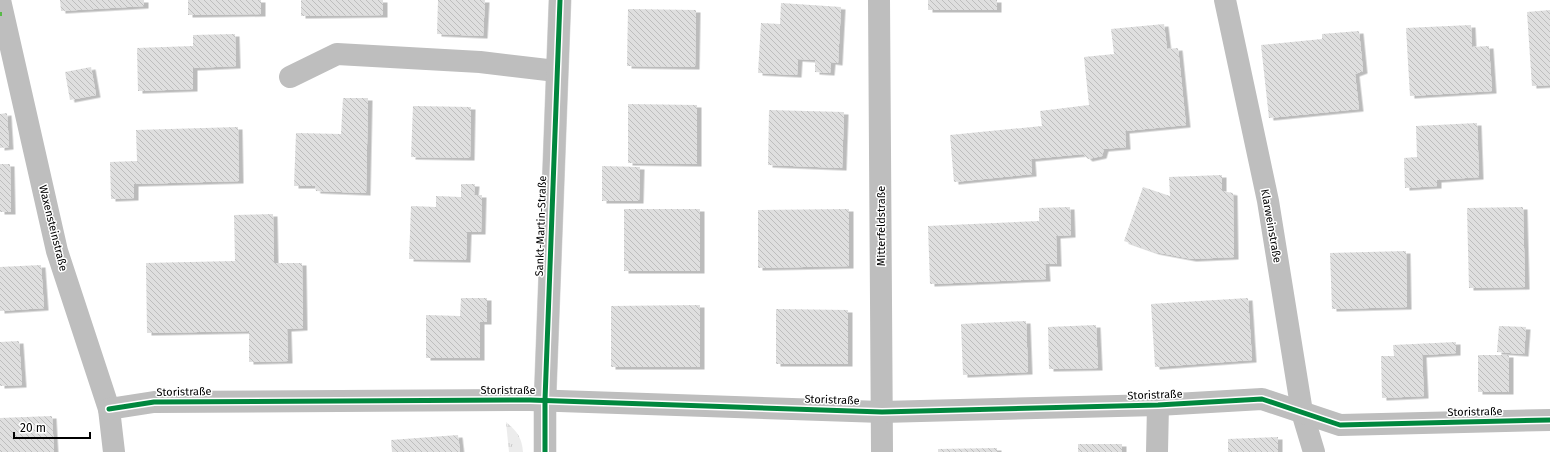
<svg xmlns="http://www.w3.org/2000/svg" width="1550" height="452" font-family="'Fira Sans',sans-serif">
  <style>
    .grass { fill: url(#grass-tufts) }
    .building { fill: url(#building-back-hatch); filter: url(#shadow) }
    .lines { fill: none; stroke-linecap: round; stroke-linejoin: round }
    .major-casing { stroke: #dbdbdb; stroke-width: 23 }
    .minor { stroke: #bebebe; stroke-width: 22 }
    .major { stroke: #bebebe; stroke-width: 22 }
    .quiet { stroke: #58b947; stroke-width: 4; stroke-dasharray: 8 4; stroke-linecap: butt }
    .cycleway-casing { stroke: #fff; stroke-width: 8 }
    .cycleway { stroke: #00873e; stroke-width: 5 }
    .labels { text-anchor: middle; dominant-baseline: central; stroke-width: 3; stroke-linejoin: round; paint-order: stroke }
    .street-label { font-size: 11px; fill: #000; stroke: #fff }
  </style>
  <defs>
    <pattern id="grass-tufts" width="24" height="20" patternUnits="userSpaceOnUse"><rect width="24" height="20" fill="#ececec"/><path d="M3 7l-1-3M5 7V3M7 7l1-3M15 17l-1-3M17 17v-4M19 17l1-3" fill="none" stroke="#c9c9c9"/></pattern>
    <pattern id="building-back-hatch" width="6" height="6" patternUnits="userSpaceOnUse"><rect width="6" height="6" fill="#dfdfdf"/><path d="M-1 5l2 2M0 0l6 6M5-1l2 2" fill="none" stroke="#bebebe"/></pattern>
    <filter id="shadow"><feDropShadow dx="4.5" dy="2.5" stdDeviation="0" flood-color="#0004"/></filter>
  </defs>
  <rect width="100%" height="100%" fill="#fff"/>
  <!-- grass -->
  <path class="grass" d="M506,422C517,431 522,438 523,452H509Z"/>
  <!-- building -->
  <g class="building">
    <path d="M60,0H144V6L61,11Z"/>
    <path d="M188,0H261V14L188,15Z"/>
    <path d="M301,0H383V15L301,16Z"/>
    <path d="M438,0H485L483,36L437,34Z"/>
    <rect x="928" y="0" width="69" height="10"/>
    <path d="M781,3L841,7L838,63L831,62L830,73L815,72V60L798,59L797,75L758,73L761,23L780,24Z"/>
    <path d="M628,9L696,10L695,67L627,66Z"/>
    <path d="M1550,10V85L1532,86L1527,12Z"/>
    <path d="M1164,24L1167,49L1178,48L1186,125L1125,131L1126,147L1104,149L1102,156L1088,159L1083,154L1031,159L1032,174L954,182L950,135L1042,126L1040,111L1089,105L1084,57L1114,54L1111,29Z"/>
    <path d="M1471,25L1472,47L1489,46L1492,91L1410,96L1406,28Z"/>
    <path d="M1359,31L1363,71L1355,74L1359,109L1269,118L1261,45L1322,39V34Z"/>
    <path d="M235,34L236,66L193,68V89L138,91L137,48L193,46V35Z"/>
    <path d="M91,67L96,95L70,100L65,72Z"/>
    <path d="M343,98H368L366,193L316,191L315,186H294L296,133L341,134Z"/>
    <path d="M628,104L697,105V164L628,163Z"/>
    <path d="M413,106L471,107L470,158L411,157Z"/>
    <path d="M769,110L844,112L842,168L768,165Z"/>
    <path d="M7,113L9,147L0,148V114Z"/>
    <path d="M1477,123L1479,177L1437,180V186L1405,188L1404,158L1417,157L1416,126Z"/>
    <path d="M238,127L239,181L134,184V198L111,199L110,162L137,161L136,130Z"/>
    <path d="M0,164H10L11,212H0Z"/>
    <path d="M602,166L640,167L639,201H602Z"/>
    <path d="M1222,175V191L1233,193L1234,257L1192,259L1155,252L1124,241L1143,187L1170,196L1169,177Z"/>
    <path d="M461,184H475L474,195H482L481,232H467L466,260L409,259L411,206L436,207V196L461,197Z"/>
    <path d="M1070,207L1071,235L1056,236L1057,264H1045L1046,279L930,284L928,226L1039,221V208Z"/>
    <path d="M1523,207L1525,287L1469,288L1467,208Z"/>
    <rect x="624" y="209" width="76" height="62"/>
    <path d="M849,209V266L758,268V210Z"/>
    <path d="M273,214L274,263H302L303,328L287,329L288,361L249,362V331L147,333L146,263L235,261L234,215Z"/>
    <path d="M1406,251L1407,307L1332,309L1330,253Z"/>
    <path d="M41,265L44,308L0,311V267Z"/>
    <path d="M461,298H487V322H480V358H426V315L460,316Z"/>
    <path d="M1248,298L1252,360L1155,367L1151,304Z"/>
    <path d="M700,305V367H611V306Z"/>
    <path d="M776,309L848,310V364H776Z"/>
    <path d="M1026,321L1028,372L963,375L961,324Z"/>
    <path d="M1096,325L1098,368L1049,369L1048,327Z"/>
    <path d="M1499,326L1526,327L1524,354L1497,352Z"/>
    <path d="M19,341L22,385L0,386V342Z"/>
    <path d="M1456,342V353L1422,355L1424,396L1382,398L1381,356H1394L1393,345Z"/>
    <rect x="1478" y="355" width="31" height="37"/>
    <path d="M52,416L54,452H0V418Z"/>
    <path d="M458,435L460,452H392L391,440Z"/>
    <path d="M1278,437V452H1228V439Z"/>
    <rect x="1078" y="444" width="44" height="8"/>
    <path d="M997,448V452H938V449Z"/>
  </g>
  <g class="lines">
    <defs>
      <path id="major" d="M545,452V400L560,0"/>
    </defs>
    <!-- major casing -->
    <use href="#major" class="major-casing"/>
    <!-- minor -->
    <g class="minor">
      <path d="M0,0L57,251L109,409L114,452"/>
      <path d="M879,0L882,452"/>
      <path d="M1225,0L1268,201L1302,412L1314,452"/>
      <path d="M290,77L337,54L480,62L556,71"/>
      <path d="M109,409L154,402L530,400L882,412L1158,405L1262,399L1340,425L1550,420"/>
      <path d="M1157,452L1158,405"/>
    </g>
    <!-- major -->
    <use href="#major" class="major"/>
    <!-- quiet -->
    <path class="quiet" d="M0,14H2"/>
    <defs>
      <g id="cycleway">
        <path d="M109,409L154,402L530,400L882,412L1158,405L1262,399L1340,425L1550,420"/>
        <path d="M545,452V400L560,0"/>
      </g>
    </defs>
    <!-- cycleway casing -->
    <use href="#cycleway" class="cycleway-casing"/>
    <!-- cycleway -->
    <use href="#cycleway" class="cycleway"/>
  </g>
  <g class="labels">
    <!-- street labels -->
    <g class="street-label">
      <text transform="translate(541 226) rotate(-88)">Sankt-Martin-Straße</text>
      <text transform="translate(881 226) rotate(-90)">Mitterfeldstraße</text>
      <text transform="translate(1271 226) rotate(80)">Klarweinstraße</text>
      <text transform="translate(53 228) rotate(76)">Waxensteinstraße</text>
      <text x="508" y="390">Storistraße</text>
      <text transform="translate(184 392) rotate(-1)">Storistraße</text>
      <text transform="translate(1155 395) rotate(-2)">Storistraße</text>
      <text transform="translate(832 400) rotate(2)">Storistraße</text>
      <text transform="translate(1475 412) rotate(-1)">Storistraße</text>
    </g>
  </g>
  <!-- scale -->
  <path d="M14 432v6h76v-6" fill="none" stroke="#000000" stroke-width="2"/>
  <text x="20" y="432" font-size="12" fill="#000000" stroke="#ffffff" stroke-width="3" paint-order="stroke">20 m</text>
</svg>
